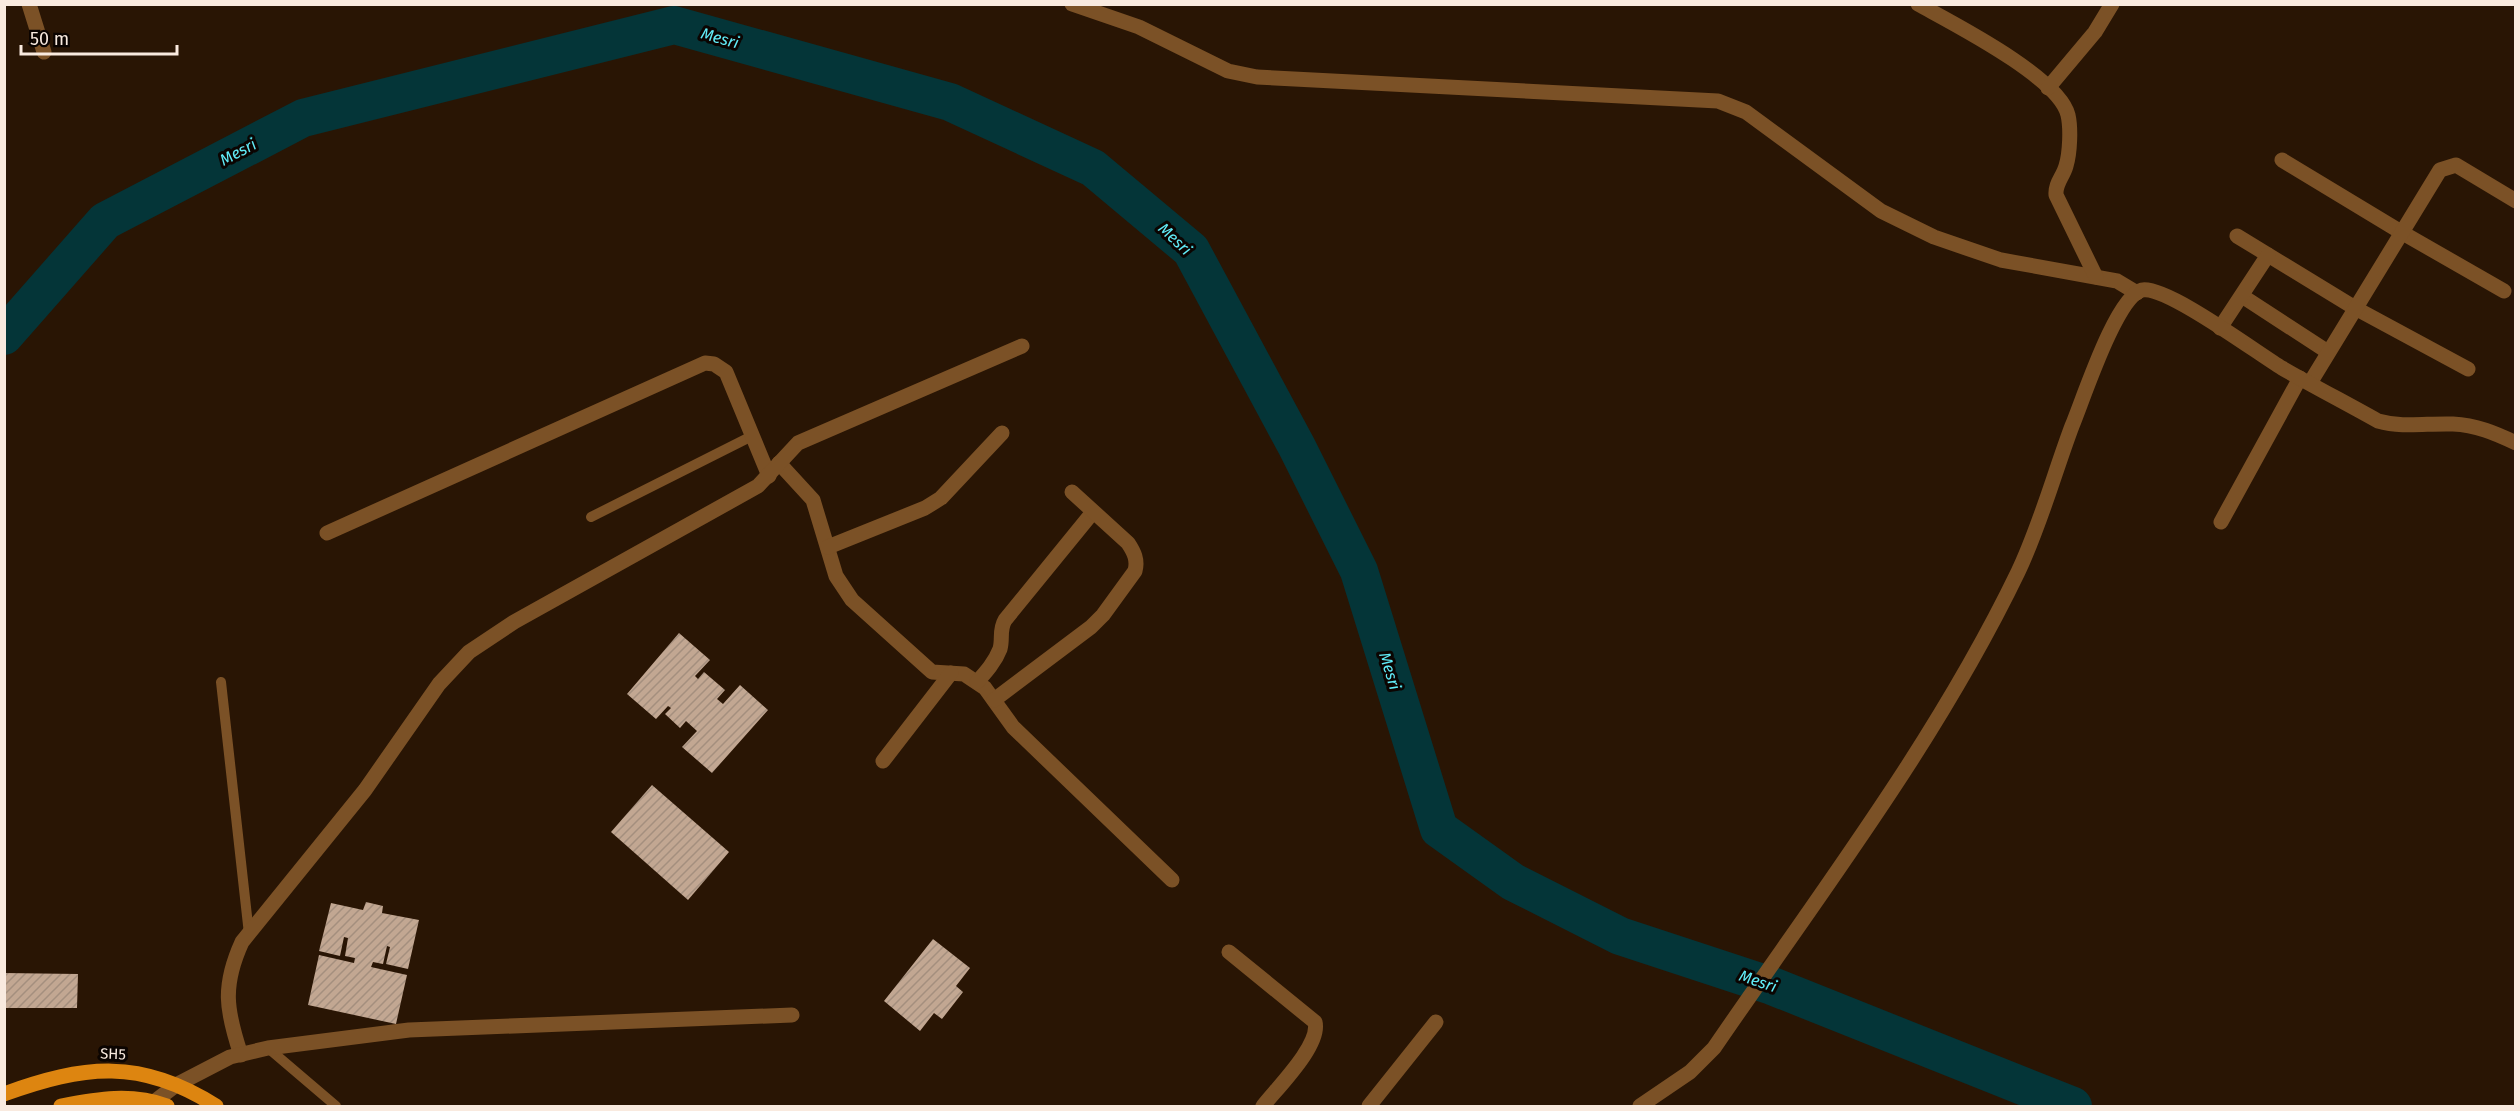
<svg xmlns="http://www.w3.org/2000/svg" width="2520" height="1111" font-family="'Fira Sans',sans-serif">
  <style>
    .lines { fill: none; stroke-linecap: round; stroke-linejoin: round }
    .river { stroke: #043538; stroke-width: 38 }
    .building { fill: url(#building-hatch) }
    .lane { stroke: #7b5126; stroke-width: 10 }
    .street { stroke: #7b5126; stroke-width: 15 }
    .primary { stroke: #dd8510; stroke-width: 15 }
    .labels { text-anchor: middle; dominant-baseline: central; stroke-width: 6; stroke-linejoin: round; paint-order: stroke }
    .street-label { font-size: 15px; fill: #f9eadf; stroke: #0b0401 }
    .water-label { font-size: 16px; font-style: italic; fill: #61ecf7; stroke: #0b0401 }
  </style>
  <defs>
    <pattern id="building-hatch" width="6" height="6" patternUnits="userSpaceOnUse" patternTransform="scale(1.5)"><rect width="6" height="6" fill="#c2a792"/><path d="M-1 1l2-2M0 6l6-6M5 7l2-2" fill="none" stroke="#a48f7e"/></pattern>
  </defs>
  <rect width="100%" height="100%" fill="#291504"/>
  <g class="lines">
    <!-- river -->
    <path class="river" d="M4,336L105,221L303,118L674,25L950,102L1093,168L1191,250L1297,447L1359,571L1439,829L1513,882L1620,936L1772,986L2073,1106"/>
  </g>
  <!-- building -->
  <g class="building">
    <path d="M679,633L710,660L695,676L698,679L704,672L725,690L717,699L723,704L740,685L768,710L712,773L682,747L697,731L686,721L680,728L665,714L671,708L668,706L656,719L627,694Z"/>
    <path d="M652,785L729,852L688,900L611,832Z"/>
    <path d="M366,902L383,906L382,913L419,920L408,969L386,964L390,947L387,946L383,964L373,962L371,967L407,975L396,1024L308,1005L319,955L354,963L355,958L345,956L348,938L344,937L340,956L319,951L331,903L363,910Z"/>
    <path d="M933,939L970,968L956,986L963,992L942,1019L934,1013L920,1031L884,1001Z"/>
    <path d="M4,973L78,974L77,1008H4Z"/>
  </g>
  <g class="lines">
    <!-- lane -->
    <g class="lane">
      <path d="M591,517L752,436"/>
      <path d="M221,682L249,934"/>
      <path d="M268,1048L336,1106"/>
    </g>
    <!-- street -->
    <g class="street">
      <path d="M29,4L44,52"/>
      <path d="M1072,4L1139,27L1228,71L1257,77L1718,101L1746,112L1881,211L1934,237L2001,260L2117,281L2137,293"/>
      <path d="M1918,4C1952,23 2059,77 2068,115C2071,128 2070,153 2066,166C2063,177 2055,183 2056,195L2096,277"/>
      <path d="M2048,88L2095,32L2112,4"/>
      <path d="M2282,160L2401,232L2504,291"/>
      <path d="M2237,236L2355,308L2468,369"/>
      <path d="M2242,296L2328,352"/>
      <path d="M2220,328L2268,255"/>
      <path d="M2310,383L2440,170L2456,165L2516,201"/>
      <path d="M779,463L813,500L836,576L852,600L932,672L964,674L985,688L1013,727L1172,880"/>
      <path d="M2221,522L2300,378"/>
      <path d="M327,533L705,363L714,364L726,372L769,476"/>
      <path d="M828,547L925,508L941,498L1002,433"/>
      <path d="M977,682C986,672 995,662 1000,649C1003,638 999,630 1005,620L1093,512"/>
      <path d="M994,700L1091,627L1103,615L1135,571C1138,560 1134,552 1128,543L1072,492"/>
      <path d="M883,761L951,673"/>
      <path d="M1229,952L1315,1022C1321,1045 1277,1088 1263,1106"/>
      <path d="M241,1055C226,1010 222,986 242,942L365,790L439,684L469,652L514,622L758,486L798,443L1022,346"/>
      <path d="M154,1102L176,1085L230,1057L268,1048L409,1030L792,1015"/>
      <path d="M1369,1106L1436,1022"/>
      <path d="M1640,1106L1690,1072L1714,1048C1820,893 1936,742 2018,572C2040,526 2054,474 2072,426C2083,400 2116,297 2142,290C2166,285 2257,353 2282,368C2313,386 2346,403 2378,421C2403,428 2427,423 2453,424C2476,425 2495,433 2516,443"/>
    </g>
    <!-- primary -->
    <g class="primary">
      <path d="M4,1094C84,1065 141,1058 216,1106"/>
      <path d="M61,1106C98,1099 131,1093 167,1106"/>
    </g>
  </g>
  <g class="labels">
    <!-- street labels -->
    <g class="street-label">
      <text transform="translate(113 1054) rotate(2)">SH5</text>
    </g>
    <!-- water labels -->
    <g class="water-label">
      <text transform="translate(720 38) rotate(16)">Mesri</text>
      <text transform="translate(238 152) rotate(-28)">Mesri</text>
      <text transform="translate(1175 239) rotate(43)">Mesri</text>
      <text transform="translate(1390 671) rotate(73)">Mesri</text>
      <text transform="translate(1758 981) rotate(19)">Mesri</text>
    </g>
  </g>
  <!-- border -->
  <rect width="2520" height="1111" fill="none" stroke="#f9eadf" stroke-width="12"/>
  <!-- scale -->
  <path d="M21 45v9h156v-9" fill="none" stroke="#f9eadf" stroke-width="3"/>
  <text x="30" y="45" font-size="18" fill="#f9eadf" stroke="#0b0401" stroke-width="4.5" paint-order="stroke">50 m</text>
</svg>
